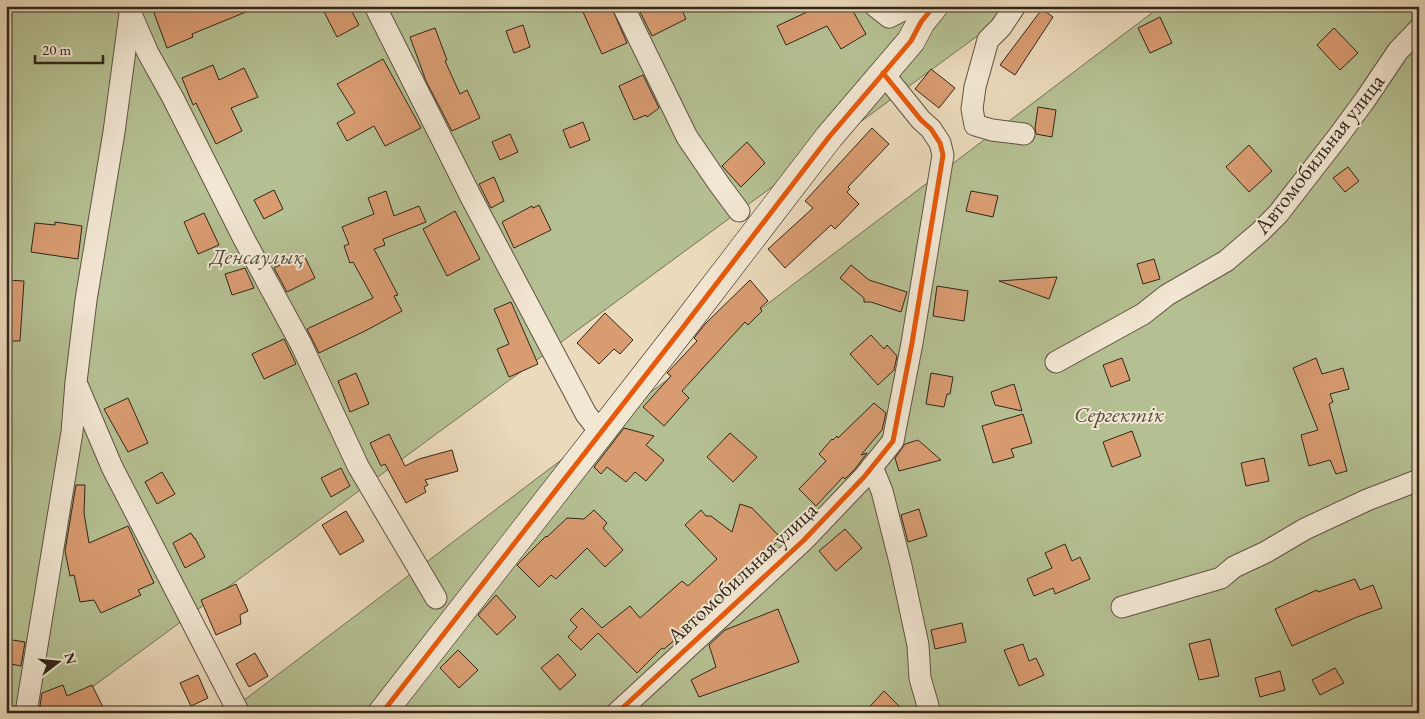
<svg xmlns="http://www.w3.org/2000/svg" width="1425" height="719" font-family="'EB Garamond',serif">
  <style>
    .green { fill: #b5c092; stroke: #737256 }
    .building { fill: #d99c71; stroke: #31251b }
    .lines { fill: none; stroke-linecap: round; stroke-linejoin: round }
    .street-casing { stroke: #605243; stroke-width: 23 }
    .secondary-casing { stroke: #31251b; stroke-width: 29 }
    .street { stroke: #f2e7d3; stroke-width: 21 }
    .secondary { stroke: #f2e7d3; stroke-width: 28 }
    .cycleway-casing { stroke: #f2e7d3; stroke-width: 8 }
    .cycleway { stroke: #e8590c; stroke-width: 5 }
    .labels { text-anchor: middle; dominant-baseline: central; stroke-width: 4; stroke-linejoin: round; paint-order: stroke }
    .street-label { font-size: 22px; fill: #31251b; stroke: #f2e7d3 }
    .park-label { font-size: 22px; font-style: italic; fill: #524c39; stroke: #f2e7d3 }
  </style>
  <rect width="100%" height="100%" fill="#ebdabb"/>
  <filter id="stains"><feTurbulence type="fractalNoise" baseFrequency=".004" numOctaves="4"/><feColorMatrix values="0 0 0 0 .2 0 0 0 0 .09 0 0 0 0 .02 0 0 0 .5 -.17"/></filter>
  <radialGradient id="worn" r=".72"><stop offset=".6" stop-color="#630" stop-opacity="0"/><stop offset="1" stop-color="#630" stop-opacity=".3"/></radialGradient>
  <!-- green -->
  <g class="green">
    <path d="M6,6H1018L57,713H6Z"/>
    <path d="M1161,6H1419V713H227Z"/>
  </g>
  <!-- building -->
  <g class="building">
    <path d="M171,6H258V7L192,34L193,37L167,48L154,13Z"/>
    <path d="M321,6H349L359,25L337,37Z"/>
    <path d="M595,6H611L627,43L602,54L583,12Z"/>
    <path d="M637,6H680L686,19L652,36Z"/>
    <path d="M820,6H850L866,34L841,49L827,26L786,45L777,26Z"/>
    <path d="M1042,9L1053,17L1015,75L1000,65Z"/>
    <path d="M1160,17L1172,43L1150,53L1138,28Z"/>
    <path d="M523,25L530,47L514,53L506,31Z"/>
    <path d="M435,28L447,60L445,61L460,94L467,90L480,118L452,131L426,81L410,37Z"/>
    <path d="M1334,28L1358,53L1340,70L1317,45Z"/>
    <path d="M383,59L421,128L385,146L374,126L347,141L337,123L355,113L337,84Z"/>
    <path d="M213,65L219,80L244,68L258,97L231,108L242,131L216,144L196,103L193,105L182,78Z"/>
    <path d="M931,69L955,88L939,108L915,89Z"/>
    <path d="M643,75L659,108L647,117L646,115L634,120L619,86Z"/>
    <path d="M1038,107L1056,110L1052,137L1036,134L1035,128Z"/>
    <path d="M583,122L590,140L570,148L563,130Z"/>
    <path d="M872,128L889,144L848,187L850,189L847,192L859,204L835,229L831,225L785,268L768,249L813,208L805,201Z"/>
    <path d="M510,134L518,152L500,160L492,142Z"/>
    <path d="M747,142L765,163L741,187L722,166Z"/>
    <path d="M1249,145L1272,171L1249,192L1226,167Z"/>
    <path d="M1348,167L1359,181L1345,192L1333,178Z"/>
    <path d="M494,177L504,201L491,208L479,184Z"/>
    <path d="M274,190L283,209L264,219L254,200Z"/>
    <path d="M386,191L394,216L419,206L426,222L383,239L385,245L374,249L398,295L394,296L402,311L365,331L319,353L307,329L373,298L353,262L350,263L344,246L349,244L342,227L374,214L368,198Z"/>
    <path d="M971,191L998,196L993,217L966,211Z"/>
    <path d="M539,205L551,230L514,248L502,222L532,206L533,208Z"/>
    <path d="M455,211L480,259L447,276L423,229Z"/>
    <path d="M204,213L219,245L198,254L184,222Z"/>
    <path d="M55,222L82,226L78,259L31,252L35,223L55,225Z"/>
    <path d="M303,253L315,278L287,292L274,268Z"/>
    <path d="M1154,259L1160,279L1143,284L1137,264Z"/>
    <path d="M851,265L869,280L907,292L901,312L871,302H864V298L840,278Z"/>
    <path d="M245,268L254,288L232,295L225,274Z"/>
    <path d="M1057,277L1049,299L999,281Z"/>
    <path d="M6,280L24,281L20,341H6Z"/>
    <path d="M750,280L768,301L760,308L762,311L748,325L745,322L682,391L689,398L664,426L643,407L671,376L667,373L697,341L694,338L705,324Z"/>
    <path d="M937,286L968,291L964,321L933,316Z"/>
    <path d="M511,302L538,364L509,377L497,349L509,344L494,309Z"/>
    <path d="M605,313L633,340L620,354L614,349L599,364L577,343Z"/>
    <path d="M871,335L884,349L887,345L897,356L894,370L878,385L850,354Z"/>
    <path d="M284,339L296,364L264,379L252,354Z"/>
    <path d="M1122,358L1130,380L1111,387L1103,365Z"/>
    <path d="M1316,358L1322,374L1343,368L1349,389L1330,394L1333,402L1329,404L1347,471L1336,474L1330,460L1309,466L1301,435L1318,430L1293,368Z"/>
    <path d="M356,373L369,404L350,412L338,381Z"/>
    <path d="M931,373L953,377L950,394H947L944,407L926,404Z"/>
    <path d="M1014,384L1022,411L995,405L991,392Z"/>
    <path d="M128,398L148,443L128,452L104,409Z"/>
    <path d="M874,403L886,413L882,430L861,455L867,453L855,469L845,479L843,477L816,506L799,489L826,461L819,454L832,439L833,440L837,436L838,438Z"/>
    <path d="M1023,414L1032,443L1011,449L1014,457L993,463L982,426Z"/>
    <path d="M624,428L654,436L646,445L664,460L646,481L635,472L626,482L607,467L601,474L594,467Z"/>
    <path d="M1132,431L1141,456L1112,467L1103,442Z"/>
    <path d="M730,433L757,457L733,482L707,457Z"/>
    <path d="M389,434L405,466L419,459L452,450L458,471L425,480L428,485L424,487L426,492L406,503L385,464L381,466L370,443Z"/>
    <path d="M918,440L941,460L899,471L895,458L905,444Z"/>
    <path d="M1264,458L1269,481L1246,486L1241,463Z"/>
    <path d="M341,468L350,486L331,497L321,478Z"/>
    <path d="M162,472L175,494L157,504L145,482Z"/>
    <path d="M76,485H85L84,513L89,543L128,526L154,583L138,590L141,595L101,613L94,600L80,602L74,575L70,576L65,551Z"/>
    <path d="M740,504L752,508L781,538L764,555L767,558L749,574L745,570L706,607L709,611L664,649L662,648L637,673L598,633L581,650L568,637L577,627L570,620L582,608L602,628L630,606L640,618L682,581L688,586L717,559L685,525L701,510L706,516H711L732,532Z"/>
    <path d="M919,509L927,536L908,542L901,515Z"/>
    <path d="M594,510L607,523L603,528L623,550L605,567L587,548L556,579L551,575L539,587L517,565L546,536L547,537L567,518L584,519Z"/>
    <path d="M346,511L364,541L340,555L322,525Z"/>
    <path d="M845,529L862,548L836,571L819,551Z"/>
    <path d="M191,533L194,538H195L205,557L185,568L173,543Z"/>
    <path d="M1065,544L1072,561L1080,557L1090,579L1055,594L1053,588L1034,596L1027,579L1052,568L1045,553Z"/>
    <path d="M1355,579L1360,590L1373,585L1382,608L1357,617L1292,646L1275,609L1317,590L1318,592Z"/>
    <path d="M236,584L248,611L240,615L241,624L216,635L201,600Z"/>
    <path d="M496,595L516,617L497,635L478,615Z"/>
    <path d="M778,609L799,662L699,697L691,680L716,667L709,645L725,630Z"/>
    <path d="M962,623L966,642L935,649L931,630Z"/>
    <path d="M6,639L25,642L21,666L6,663Z"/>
    <path d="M1210,639L1219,676L1199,680L1189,644Z"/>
    <path d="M1023,644L1029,661L1036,658L1044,675L1019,686L1004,650Z"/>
    <path d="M458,650L478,670L459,688L440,668Z"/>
    <path d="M255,653L268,676L249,687L236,664Z"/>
    <path d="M558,654L576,675L560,690L541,668Z"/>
    <path d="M1335,668L1344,683L1320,695L1312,680Z"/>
    <path d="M1280,671L1285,690L1260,697L1255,678Z"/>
    <path d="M198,675L208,698L191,706L180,683Z"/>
    <path d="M63,685L67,696L92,685L103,707L92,713H39L42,693Z"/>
    <path d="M884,691L906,713H864Z"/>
  </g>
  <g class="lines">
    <defs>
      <g id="street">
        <path d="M375,6L472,199L586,414L601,433"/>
        <path d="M623,6L687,137L719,184L739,211"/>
        <path d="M875,6L889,17L903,10L905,6"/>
        <path d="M1015,6L1001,27L988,40L975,87L972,109L975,125L992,130L1024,134"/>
        <path d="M131,14L148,53L173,98L244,239L301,344L358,466L436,598"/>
        <path d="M1056,362L1143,314L1167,295L1226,261L1260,232L1278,214L1337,138L1365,100L1398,51L1419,29"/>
        <path d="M78,387L112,467L239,713"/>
        <path d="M872,467L882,491L901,566L918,645L920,678L930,713"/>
        <path d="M1122,607L1221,578L1234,567L1266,552L1305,529L1367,500L1419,480"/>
        <path d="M26,713L72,432L76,382L86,300L114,132L131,6"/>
        <path d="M617,713L804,540L864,477L893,441L912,343L943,155L940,143L931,129L921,120L883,73"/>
      </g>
      <path id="secondary" d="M382,713L684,326L829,137L911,41L921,22L934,6"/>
    </defs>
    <!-- street casing -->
    <use href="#street" class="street-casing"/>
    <!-- secondary casing -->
    <use href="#secondary" class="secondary-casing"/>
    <!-- street -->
    <use href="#street" class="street"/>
    <!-- secondary -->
    <use href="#secondary" class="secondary"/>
    <defs>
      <g id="cycleway">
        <path d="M382,713L684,326L829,137L911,41L921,22L934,6"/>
        <path d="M617,713L804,540L864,477L893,441L912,343L943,155L940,143L931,129L921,120L883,73"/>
      </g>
    </defs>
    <!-- cycleway casing -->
    <use href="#cycleway" class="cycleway-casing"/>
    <!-- cycleway -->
    <use href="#cycleway" class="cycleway"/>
  </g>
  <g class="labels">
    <!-- street labels -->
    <g class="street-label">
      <text transform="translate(1319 154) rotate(-52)">Автомобильная улица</text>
      <text transform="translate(742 573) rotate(-43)">Автомобильная улица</text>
    </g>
    <!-- park labels -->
    <g class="park-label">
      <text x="257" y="256">Денсаулық</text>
      <text x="1119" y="414">Сергектік</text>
    </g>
  </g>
  <!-- margin -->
  <rect width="1425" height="719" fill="none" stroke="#ebdabb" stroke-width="25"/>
  <rect x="8" y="8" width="1410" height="704" fill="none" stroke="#31251b" stroke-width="2.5"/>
  <rect x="12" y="12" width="1400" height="694" fill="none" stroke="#31251b"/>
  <!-- north arrow -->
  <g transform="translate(58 662) rotate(74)" stroke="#f2e7d3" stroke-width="4" paint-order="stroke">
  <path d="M0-4L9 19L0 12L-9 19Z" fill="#31251b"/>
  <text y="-8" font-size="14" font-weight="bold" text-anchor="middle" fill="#31251b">N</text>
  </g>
  <!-- scale -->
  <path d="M35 55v8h68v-8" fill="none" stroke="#31251b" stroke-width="2.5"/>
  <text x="42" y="55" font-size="15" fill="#31251b" stroke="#f2e7d3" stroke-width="4" paint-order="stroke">20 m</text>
  <rect width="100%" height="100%" filter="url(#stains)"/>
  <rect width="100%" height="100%" fill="url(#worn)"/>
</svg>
